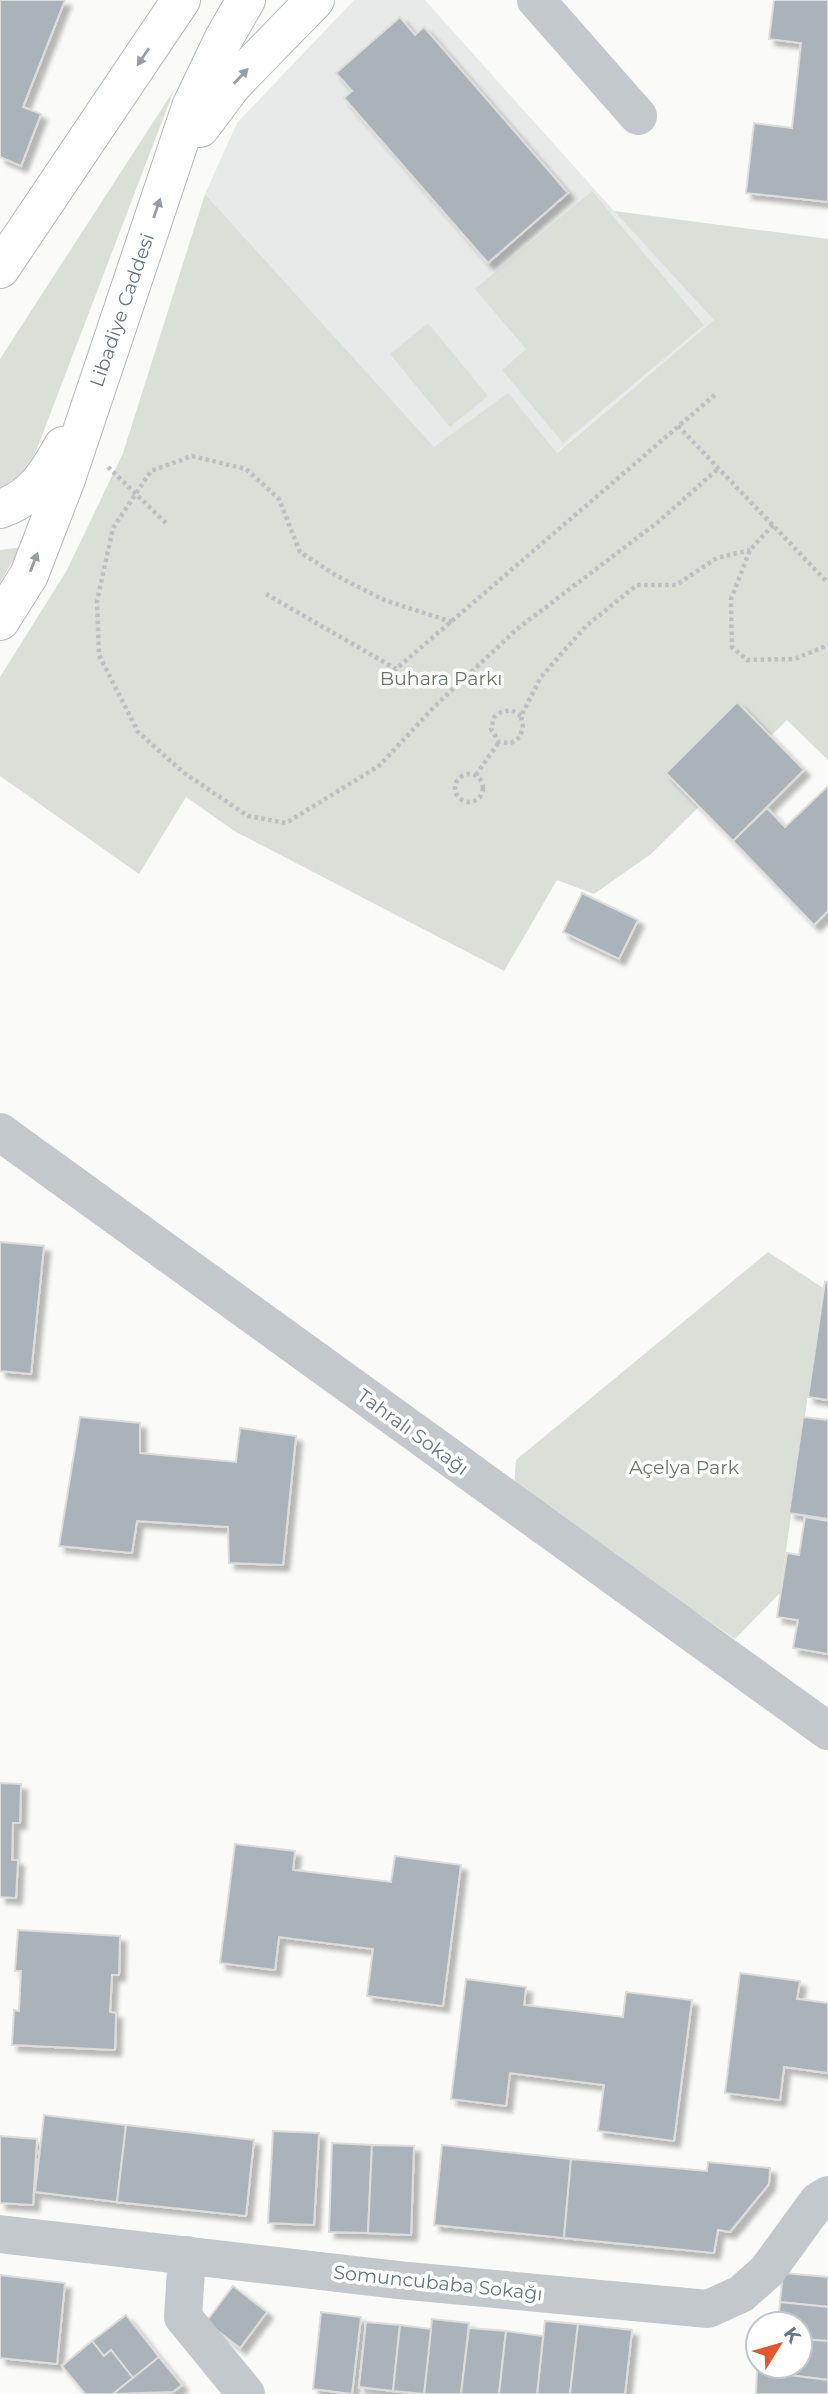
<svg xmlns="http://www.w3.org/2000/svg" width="828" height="2394" font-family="Montserrat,sans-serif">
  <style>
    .built { fill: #e8e9e9 }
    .green { fill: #dadfd7 }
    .building { fill: #aab3b9; stroke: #dcdcda; stroke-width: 2; filter: url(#shadow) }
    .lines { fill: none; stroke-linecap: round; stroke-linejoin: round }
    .major-casing { stroke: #b5babe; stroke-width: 40 }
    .path { stroke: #bbbfc2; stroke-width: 4.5; stroke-dasharray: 3.5 3.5; stroke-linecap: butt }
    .minor { stroke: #c3c8cc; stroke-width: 38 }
    .major { stroke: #fff; stroke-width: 38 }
    .oneway { fill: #939fa8 }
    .labels { text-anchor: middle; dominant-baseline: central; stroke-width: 7; stroke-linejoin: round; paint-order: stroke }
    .street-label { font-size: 19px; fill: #657683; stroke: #fff }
    .park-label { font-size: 19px; fill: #687a64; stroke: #fff }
  </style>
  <defs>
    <filter id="shadow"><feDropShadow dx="6" dy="6" stdDeviation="2" flood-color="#0004"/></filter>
  </defs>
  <rect width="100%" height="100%" fill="#fafaf8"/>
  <!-- built -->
  <path class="built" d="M354,0H425L614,211L715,320L556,453L433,447L205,194L237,123Z"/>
  <!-- green -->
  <g class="green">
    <path d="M174,90L30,467L11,488L0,490V359Z"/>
    <path d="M592,191L704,325L563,443L502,370L526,349L475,289Z"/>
    <path d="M205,194L434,447L508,393L557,453L714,320L614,211L828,239V760L787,720L651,854L594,894L557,880L504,971L236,832L186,797L139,874L0,776V677L67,570L123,453Z"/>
    <path d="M428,323L488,396L450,427L390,354Z"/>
    <path d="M21,547L0,583V550Z"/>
    <path d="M768,1252L823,1288L780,1593L735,1639L514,1487L516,1460Z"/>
  </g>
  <!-- building -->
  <g class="building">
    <path d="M0,0H65L23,107L41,114L21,166L0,157Z"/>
    <path d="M774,0H828V202L746,193L754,123L792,128L801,43L769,39Z"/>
    <path d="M400,17L415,35L424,27L568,193L488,263L344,98L352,91L336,73Z"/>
    <path d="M737,702L804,770L733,841L666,773Z"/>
    <path d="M828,786V911L814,925L733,841L767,808L785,827Z"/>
    <path d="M582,893L638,920L619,959L563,932Z"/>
    <path d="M0,1242L44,1246L31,1374L0,1371Z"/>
    <path d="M825,1282H828V1400L808,1397Z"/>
    <path d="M80,1417L140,1423V1453L236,1462L240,1428L296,1436L283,1565L229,1563L228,1527L137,1521L132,1553L59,1546Z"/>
    <path d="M803,1417L828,1420V1519L789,1513Z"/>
    <path d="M805,1517L828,1521V1654L793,1648L798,1620L777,1617L787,1553L799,1555Z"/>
    <path d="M0,1783L21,1784L20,1823H13L12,1860H18L16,1898L0,1897Z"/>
    <path d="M235,1844L295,1851L293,1870L391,1882L395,1856L461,1865L443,2006L367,1996L373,1949L279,1937L275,1970L220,1963Z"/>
    <path d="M18,1930L120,1936L119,1975H112L110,2012L116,2013L115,2050L12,2045L14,2010L19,2011L21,1971H15Z"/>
    <path d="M740,1973L800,1981L797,1999L828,2003V2073L784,2067L780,2100L725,2093Z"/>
    <path d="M466,1979L526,1987L524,2005L623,2017L626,1992L692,2000L674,2141L598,2131L604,2085L510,2073L506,2106L451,2099Z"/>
    <path d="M44,2115L126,2125L117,2202L35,2192Z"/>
    <path d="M126,2125L254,2140L246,2216L117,2202Z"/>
    <path d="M273,2131L319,2133L314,2225L268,2223Z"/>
    <path d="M0,2136L37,2139L33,2205L0,2203Z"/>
    <path d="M332,2143L372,2145L368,2233L329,2232Z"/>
    <path d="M372,2145L414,2146L411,2235L368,2233Z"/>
    <path d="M442,2145L571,2159L564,2238L434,2225Z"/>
    <path d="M571,2159L707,2171L708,2162L770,2168L769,2184L730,2232L718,2230L714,2253L564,2238Z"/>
    <path d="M783,2273L828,2277V2307L780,2302Z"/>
    <path d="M0,2275L65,2283L57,2364L0,2358Z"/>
    <path d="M233,2286L267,2312L240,2348L206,2322Z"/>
    <path d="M780,2302L828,2307V2341L800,2339V2324H778Z"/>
    <path d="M321,2312L361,2317L352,2394L313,2389Z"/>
    <path d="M126,2315L159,2357L133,2378L111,2350L104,2356L92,2341Z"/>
    <path d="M432,2319L469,2323L461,2394H424Z"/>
    <path d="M545,2321L578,2324L570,2394H537Z"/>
    <path d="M366,2322L400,2325L393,2391L359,2387Z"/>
    <path d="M578,2324L632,2330L625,2394H570Z"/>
    <path d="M400,2325L431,2329L424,2394L393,2391Z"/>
    <path d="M469,2328L506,2331L499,2394H461Z"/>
    <path d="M506,2331L543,2336L537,2394H499Z"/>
    <path d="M800,2339L828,2341V2380L757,2371L758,2366H800Z"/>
    <path d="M92,2341L104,2356L111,2350L133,2378L113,2394H85L62,2366Z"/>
    <path d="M159,2357L182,2385L173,2392L113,2394Z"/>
    <path d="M757,2371L828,2380V2394H756Z"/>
  </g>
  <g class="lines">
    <defs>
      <g id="major">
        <path d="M200,128L233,84L315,0"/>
        <path d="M0,269L181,0"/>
        <path d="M0,509C33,498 47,475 63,446"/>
        <path d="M0,621L29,575L66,479L191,107L224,38L246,0"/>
      </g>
    </defs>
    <!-- major casing -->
    <use href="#major" class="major-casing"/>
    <!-- path -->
    <g class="path">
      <path d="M678,426L828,583"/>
      <path d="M108,467L168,525"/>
      <path d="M773,525L750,550L731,599L732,647L747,660L795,659L828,645"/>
      <path d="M266,594L396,669L717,393"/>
      <path d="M452,622L384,600L337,576L300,552L279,499L246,469L192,456L151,471L113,528L97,601L99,655L138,732L184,773L248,816L286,823L379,766L435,706L517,629L658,522L719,468"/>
      <path d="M521,716L511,710L501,712L494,717L491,729L499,742L511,743L520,737L523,727L521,716L541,677L586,626L637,585H676L717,558L750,550"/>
      <circle cx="469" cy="788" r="14"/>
      <path d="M476,775L499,742"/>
    </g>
    <!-- minor -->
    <g class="minor">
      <path d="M536,0L638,116"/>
      <path d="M0,1132L828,1731"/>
      <path d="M0,2234L399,2280L708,2309L741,2294L767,2271L818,2201L828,2195"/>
      <path d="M187,2255L183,2317L246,2394"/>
    </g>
    <!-- major -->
    <use href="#major" class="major"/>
  </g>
  <!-- one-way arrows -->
  <defs><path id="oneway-solid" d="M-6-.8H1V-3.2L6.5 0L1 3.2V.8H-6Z" transform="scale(1.75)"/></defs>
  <g class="oneway">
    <use href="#oneway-solid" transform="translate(143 57) rotate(124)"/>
    <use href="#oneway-solid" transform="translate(241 76) rotate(-47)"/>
    <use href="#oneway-solid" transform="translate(157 208) rotate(-71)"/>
    <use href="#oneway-solid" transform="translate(34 562) rotate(-69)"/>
  </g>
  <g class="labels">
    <!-- street labels -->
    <g class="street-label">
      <text transform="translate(122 310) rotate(-71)">Libadiye Caddesi</text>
      <text transform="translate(413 1432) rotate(36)">Tahralı Sokağı</text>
      <text transform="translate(438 2283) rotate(6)">Somuncubaba Sokağı</text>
    </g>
    <!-- park labels -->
    <g class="park-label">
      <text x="441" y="678">Buhara Parkı</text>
      <text x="684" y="1467">Açelya Park</text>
    </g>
  </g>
  <!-- north arrow -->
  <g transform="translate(779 2345) rotate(53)"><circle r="33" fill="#ffffff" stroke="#c1c8cd" stroke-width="2"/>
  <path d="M0-5L12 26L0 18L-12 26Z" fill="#e4572e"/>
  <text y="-10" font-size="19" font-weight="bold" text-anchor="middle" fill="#657683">K</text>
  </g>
</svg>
